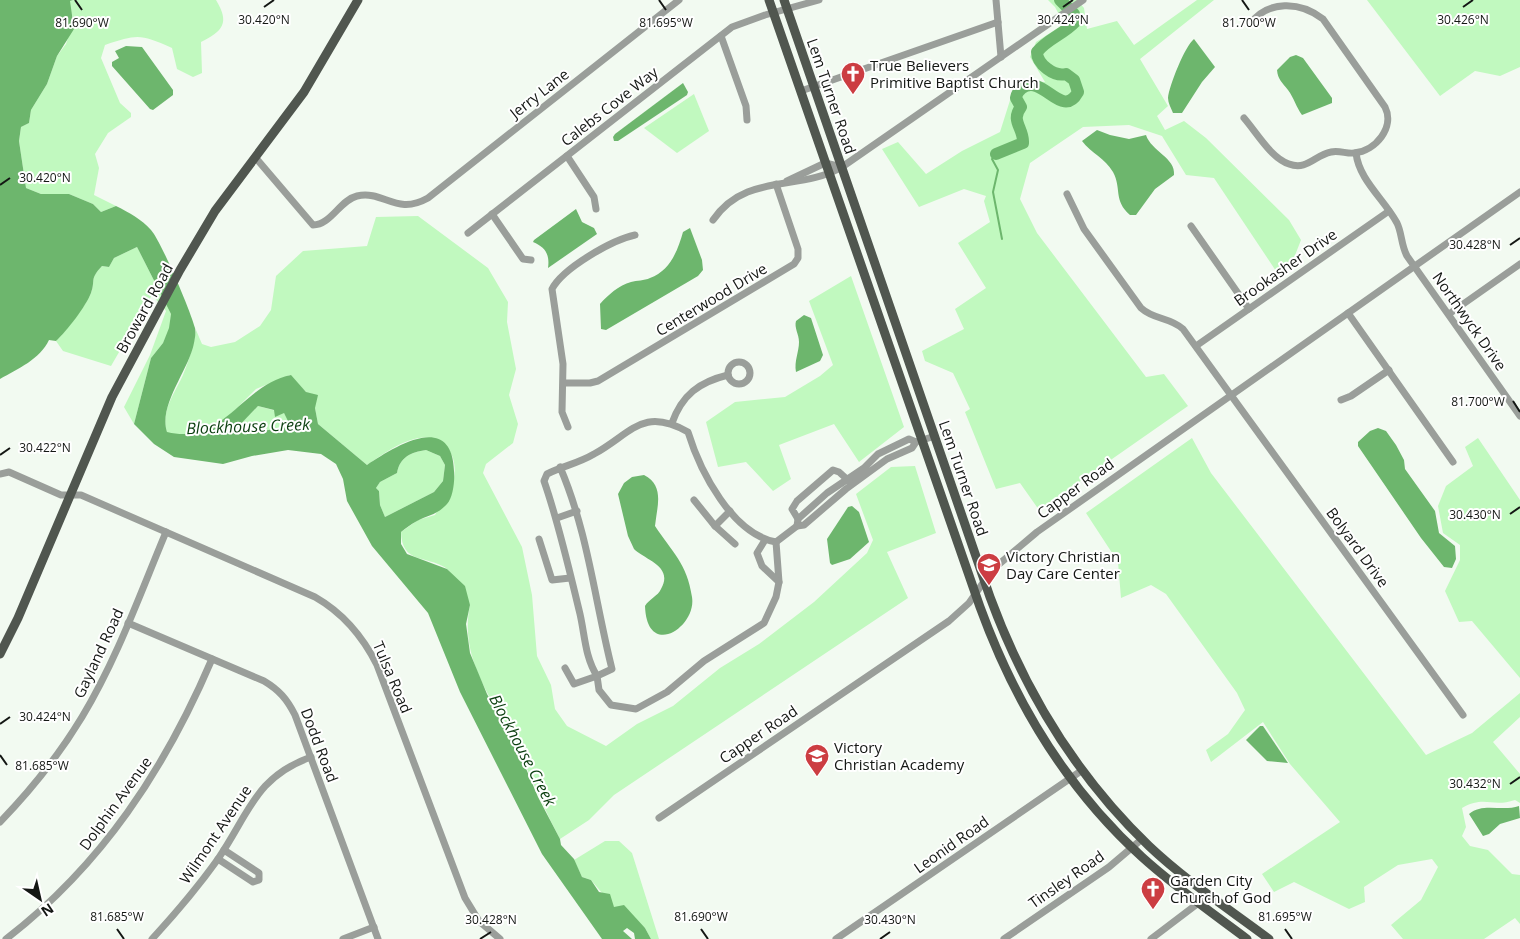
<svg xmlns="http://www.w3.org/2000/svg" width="1520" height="939" font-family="'Open Sans',sans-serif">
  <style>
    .green { fill: #c1f9bf }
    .water { fill: #6db66d; fill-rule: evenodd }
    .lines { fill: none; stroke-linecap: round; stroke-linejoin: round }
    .stream { stroke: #6db66d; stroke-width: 2 }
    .river { stroke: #6db66d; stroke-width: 12 }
    .minor { stroke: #9a9e9a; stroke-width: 7 }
    .major { stroke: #50564f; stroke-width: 9 }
    .ticks { fill: none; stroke: #141714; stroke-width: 2 }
    .labels { text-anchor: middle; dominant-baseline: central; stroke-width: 4; stroke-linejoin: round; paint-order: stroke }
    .poi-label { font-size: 15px; fill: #141714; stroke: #fff; text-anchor: start }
    .street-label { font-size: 15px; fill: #141714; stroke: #fff }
    .water-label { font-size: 16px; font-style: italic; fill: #0b3f0f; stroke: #fff }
    .ticks-label { font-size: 12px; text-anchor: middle; fill: #141714; stroke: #fff; stroke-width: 4; stroke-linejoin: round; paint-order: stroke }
  </style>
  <rect width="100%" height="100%" fill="#f2faf1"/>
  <!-- green -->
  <g class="green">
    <path d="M73,0H216C230,23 223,31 201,42L202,73L193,77L177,69L172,48C140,34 138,34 105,45L101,58L120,103L131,113V117L108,133L95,154L99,168L94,195L116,206L101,212L93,204L69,194H41L26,188L19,141L21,127L29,123L31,110L47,84L57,56L66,44L74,20L69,8V1Z"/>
    <path d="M1048,0H1077L1084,8L1087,29L1117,21L1134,45L1197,0H1214L1140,59L1168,106L1157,116L1165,130L1184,121L1206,138L1289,220L1301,240L1292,263L1278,274L1214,178L1186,175L1162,136L1129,125L1083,127L1030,163L1020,199L1037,233L1146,377L1164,374L1188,406L1039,510L1020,483L996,489L965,412L970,409L953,373L925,361L922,351L964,329L955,309L986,288L958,243L990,222L984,201L986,196L964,189L919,207L882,149L898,142L926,174L962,151L1000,132L1012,94L1026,81L1045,82L1030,57L1036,42L1064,24L1055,7Z"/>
    <path d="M1367,0H1520V67L1500,76L1475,71L1440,96Z"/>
    <path d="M694,94L709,131L677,153L644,128Z"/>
    <path d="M418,216L488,268L508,302L507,322L516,369L509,395L518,424L513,443L486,464L483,473L522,547L532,595L537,656L551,685L555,709L567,726L606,746L637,724L673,706L720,668L759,644L814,602L867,553L873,540L856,494L891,467L915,466L936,533L887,552L908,598L614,795L589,820L560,839C545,811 533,782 520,753C497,704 458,662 470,605C464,596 453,573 446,568C425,555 402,564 401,532L418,520L435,515C441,504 452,490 454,478C456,468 454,456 448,449C426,421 388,451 367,465L318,424L315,408L306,392L290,375L256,389L224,421L215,426L182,436L167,433C160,411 175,393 183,375C189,360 194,345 196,330L202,344L211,347L235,342L260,326L271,310L276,276L303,251L367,246L376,217Z"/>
    <path d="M137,247L171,314L170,328L163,343L151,358L134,424L124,407L150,355L166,311L152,295L111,366L63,351L56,341C65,332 87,304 91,293C96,278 89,280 102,266L109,267L114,258Z"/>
    <path d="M851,276L904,427L859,462L834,424L779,445L791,479L773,491L746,462L718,467L706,422L735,402L785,397L820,376L833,365L809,301Z"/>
    <path d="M258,406L284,413L290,423L288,427L249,433L233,431Z"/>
    <path d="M1192,438L1211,473L1426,755L1472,733L1520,693V717L1493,742L1520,774V803L1515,800C1492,808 1485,795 1462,808L1466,827L1462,836L1470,846L1488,850L1512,874L1520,875V924L1515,918L1484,939H1403L1391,925L1421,900L1438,867L1432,859L1398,865L1364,887L1365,902L1349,909L1294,882L1274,892L1262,874L1340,822L1290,764L1263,722L1211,762L1206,750L1228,734L1245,710L1237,693L1166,594L1151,585L1121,598L1118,562L1086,513Z"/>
    <path d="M1478,438L1520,500V678L1472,621L1459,622L1445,591L1460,560V545L1443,533L1438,506L1446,486L1473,466L1465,447Z"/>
    <path d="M426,450L440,456L445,465L443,481L434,492L385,517L380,505L379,491L376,488L380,482L397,473C400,457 411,452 426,450Z"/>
    <path d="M605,841H619L632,853L659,939H651L645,928L614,907L591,880L582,877L574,860Z"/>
  </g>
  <!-- water -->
  <g class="water">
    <path d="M0,0H73L70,1L74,29L57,56L47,84L31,110L29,123L21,127L19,141L26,188L41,194H69L93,204L101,212L116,206C130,213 141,219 151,230C161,241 191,312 195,328C196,332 195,338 194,343C189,370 158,405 167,432C224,446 241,385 291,375L306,392L318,395L315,408L318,424L367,465C394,447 452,410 454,471C455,480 453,498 447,504C437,515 428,515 417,521C411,524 406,528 401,532V544L407,554L447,569L465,586L470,605L466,624L470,653L487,694L519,752L538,797L560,839L561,845L574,859L582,877L591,880L599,892L610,894L614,907L624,905L645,928L651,939H635L634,933L627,928L623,931L632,939H602L542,854L460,692L428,613L372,546L347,501L343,479L336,464L321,454L288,450L252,456L223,464L174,457L154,444L134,424L151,358L163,343L169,328L171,314L137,247L114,258L109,267L102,266C89,280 96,279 91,293C86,306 67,331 56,341L49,340C40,359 18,369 0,379ZM258,406L274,410L275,417L284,413L289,423L288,427L249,433L251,430L234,431ZM426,450L440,456L445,465L443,481L434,492L385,517L380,505L379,491L376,488L380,482L397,473C400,457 411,452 426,450Z"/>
    <path d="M1194,39L1215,67L1202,82L1182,113H1173C1171,108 1168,103 1168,98C1169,86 1185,46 1194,39Z"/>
    <path d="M126,46L142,47L173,90V95L153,110L150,109L112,66V62L119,58L115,51Z"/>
    <path d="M1296,55L1303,58L1332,98V103L1302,115C1296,107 1294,98 1288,90C1282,82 1278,80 1277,70L1290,57Z"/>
    <path d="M683,83L688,92L687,95L618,141H614L613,137L615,134Z"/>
    <path d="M1097,130L1110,135L1129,139L1146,135C1151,151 1176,158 1174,175L1155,189L1136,215H1130C1113,200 1122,189 1113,172C1105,158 1091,153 1082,141Z"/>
    <path d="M576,209L582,222L594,228L597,234L548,268C550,254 545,247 533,242L534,240Z"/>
    <path d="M690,228L702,260L703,270L698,276L606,330L601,329L600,304C608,295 619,285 631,282C637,280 644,281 650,278C670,271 678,250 683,232Z"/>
    <path d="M804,315L811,318L823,355L820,361L796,372C794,361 799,352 799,342C799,334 794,328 796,321Z"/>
    <path d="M1378,428L1386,431L1396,445L1404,460L1405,469L1435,511L1439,533L1455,546L1456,559L1452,568L1444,567L1421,538L1358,446V442L1370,431Z"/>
    <path d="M644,475C665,486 657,506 655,526C672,552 687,563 692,597C697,627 647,660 645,606C649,599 658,596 661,589C674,566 645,560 634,549L628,536L618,494L624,483L632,477Z"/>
    <path d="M852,506L859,512L869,542L850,559L832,565L830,563L827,539L848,507Z"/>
    <path d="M1260,726H1263L1288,763L1267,761L1246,740Z"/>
    <path d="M1519,806L1520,818L1500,824L1489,834L1483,836L1469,814C1483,802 1502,812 1519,806Z"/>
  </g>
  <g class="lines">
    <!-- stream -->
    <path class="stream" d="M996,154L992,159L998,170L993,192L1002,239"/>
    <!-- river -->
    <path class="river" d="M996,154L1023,143C1024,128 1010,121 1021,107L1016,98C1017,93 1018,92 1022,88C1043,73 1062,121 1078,92L1074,80L1066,74C1054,77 1037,64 1037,52C1047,39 1064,34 1075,22L1074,14L1060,0"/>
    <!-- minor -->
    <g class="minor">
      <path d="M996,0L1001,57"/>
      <path d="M721,36L746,106L747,120"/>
      <path d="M801,91L998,22"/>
      <path d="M1244,118C1257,133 1271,158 1289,164C1307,171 1315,155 1331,152C1339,150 1347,154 1354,153C1376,151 1395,127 1385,107L1323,19C1300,1 1268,0 1250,24"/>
      <path d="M1356,153C1359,180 1384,199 1397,223C1402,233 1401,245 1407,256L1520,416"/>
      <path d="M567,156L594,197L596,209"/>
      <path d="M255,157L313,225C331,225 340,200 357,196C384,190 396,216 428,198L679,0"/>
      <path d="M787,181L825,163L842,167"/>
      <path d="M1067,194L1084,229L1141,308C1154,320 1170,317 1183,329L1463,715"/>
      <path d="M492,214L523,259L531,260"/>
      <path d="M713,220C746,172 799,192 842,167L1083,0"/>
      <path d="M1191,226L1249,309"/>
      <path d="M468,233L732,27L765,15L819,0"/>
      <path d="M1348,313L1453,462"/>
      <path d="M1449,314L1520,264"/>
      <path d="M1196,346L1389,211"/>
      <circle cx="739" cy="373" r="11"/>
      <path d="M564,383H590L598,381L794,264L798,258V249L776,184"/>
      <path d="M1341,400L1351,396L1389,370"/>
      <path d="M672,423C682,395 699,382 728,375"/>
      <path d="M568,427L562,412L563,364L552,289C563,268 612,240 635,235"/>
      <path d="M916,442L909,439L878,454L864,468L827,493L798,519L797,526L804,525L846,489L887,459L912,448L916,442L935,436"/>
      <path d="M560,467C588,532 595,602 612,669L597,676C585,657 585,636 580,614C569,569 559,524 544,481L547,474C563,466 579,463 594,454C631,434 642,406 688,432C700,471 732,534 776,542L797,526"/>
      <path d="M0,474L9,472L61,495H81L315,597C343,613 363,637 377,665L465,898L479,921L500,939"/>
      <path d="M694,500L715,526"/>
      <path d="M730,511L715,526L735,544"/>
      <path d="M557,518L577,511"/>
      <path d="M798,519L792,509L797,501L833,470L839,472L849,481"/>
      <path d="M539,539L552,580L570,578"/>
      <path d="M776,542L779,582"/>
      <path d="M128,623L264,681C279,690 287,699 295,715L378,939"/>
      <path d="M565,668L574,684L597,676L599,690L611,705L636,709L667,692L704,661L764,623L776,597L779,582L762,566L757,553L765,540"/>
      <path d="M659,818L949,621L969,603L992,570L1037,532L1520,192"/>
      <path d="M0,822C31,790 59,755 82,717C117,659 140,594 166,532"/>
      <path d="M218,859L253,882L259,880V873L224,850"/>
      <path d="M6,939C102,865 165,769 212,659"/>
      <path d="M152,939C175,914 198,887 218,859C249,814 255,777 311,757"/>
      <path d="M343,939L374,927"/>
      <path d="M836,939L1081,771"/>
      <path d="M1004,939L1109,867L1142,839"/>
      <path d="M1151,939L1209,895"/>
    </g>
    <!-- major -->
    <g class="major">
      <path d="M769,0L980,607C1015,703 1066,788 1142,857C1175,887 1211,912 1247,939"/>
      <path d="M784,0L990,597C1025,692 1075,775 1149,846C1186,881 1229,909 1269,939"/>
      <path d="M0,654L18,618L112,397L180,270L215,211L304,92L358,0"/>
    </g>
  </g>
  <!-- ticks -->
  <path class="ticks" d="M75,0L82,10M659,0L666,10M1242,0L1249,10M264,7L274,0M1063,7L1073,0M1463,7L1473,0M0,185L10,178M1510,245L1520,238M1513,401L1520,412M0,455L10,448M1510,514L1520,507M0,724L10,717M0,755L7,765M1510,784L1520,777M117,929L124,939M701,929L708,939M1285,929L1292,939M480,939L491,932M880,939L890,932"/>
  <!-- icons -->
  <defs>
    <symbol id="church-pin" viewBox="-11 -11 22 30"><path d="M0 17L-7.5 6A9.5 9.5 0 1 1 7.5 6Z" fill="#cc3d42" stroke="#fff"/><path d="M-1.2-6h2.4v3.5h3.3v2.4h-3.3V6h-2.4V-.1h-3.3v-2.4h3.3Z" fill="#fff"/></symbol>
    <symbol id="school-pin" viewBox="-11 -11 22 30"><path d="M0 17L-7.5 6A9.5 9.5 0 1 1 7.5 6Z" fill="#cc3d42" stroke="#fff"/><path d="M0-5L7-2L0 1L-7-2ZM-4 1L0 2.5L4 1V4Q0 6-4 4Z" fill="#fff"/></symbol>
  </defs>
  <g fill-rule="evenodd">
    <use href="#church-pin" x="839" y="60" width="28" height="38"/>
    <use href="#school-pin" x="975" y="551" width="28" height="38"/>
    <use href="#school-pin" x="803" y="742" width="28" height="38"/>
    <use href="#church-pin" x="1139" y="875" width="28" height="38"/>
  </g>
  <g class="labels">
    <!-- poi labels -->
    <g class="poi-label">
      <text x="870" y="65">True Believers<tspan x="870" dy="17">Primitive Baptist Church</tspan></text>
      <text x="1006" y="556">Victory Christian<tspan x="1006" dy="17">Day Care Center</tspan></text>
      <text x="834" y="747">Victory<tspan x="834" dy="17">Christian Academy</tspan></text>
      <text x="1170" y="880">Garden City<tspan x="1170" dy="17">Church of God</tspan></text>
    </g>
    <!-- street labels -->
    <g class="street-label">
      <text transform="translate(539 93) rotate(-38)">Jerry Lane</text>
      <text transform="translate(832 96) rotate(71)">Lem Turner Road</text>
      <text transform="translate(609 106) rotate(-38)">Calebs Cove Way</text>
      <text transform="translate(1285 267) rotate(-35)">Brookasher Drive</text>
      <text transform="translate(711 299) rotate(-31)">Centerwood Drive</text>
      <text transform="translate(144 308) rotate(-61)">Broward Road</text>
      <text transform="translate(1470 321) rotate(55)">Northwyck Drive</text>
      <text transform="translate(964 478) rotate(71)">Lem Turner Road</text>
      <text transform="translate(1075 488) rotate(-36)">Capper Road</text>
      <text transform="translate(1358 547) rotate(54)">Bolyard Drive</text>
      <text transform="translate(98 653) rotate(-65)">Gayland Road</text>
      <text transform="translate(393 677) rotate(67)">Tulsa Road</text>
      <text transform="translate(758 734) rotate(-34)">Capper Road</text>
      <text transform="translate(320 745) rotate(69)">Dodd Road</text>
      <text transform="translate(115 803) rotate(-54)">Dolphin Avenue</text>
      <text transform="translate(215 834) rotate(-56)">Wilmont Avenue</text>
      <text transform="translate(951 844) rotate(-35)">Leonid Road</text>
      <text transform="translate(1066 879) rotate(-35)">Tinsley Road</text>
    </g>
    <!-- water labels -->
    <g class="water-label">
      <text transform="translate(248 426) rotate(-2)">Blockhouse Creek</text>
      <text transform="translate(523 750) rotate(62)">Blockhouse Creek</text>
    </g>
  </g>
  <g class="ticks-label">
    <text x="1063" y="24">30.424°N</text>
    <text x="264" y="24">30.420°N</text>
    <text x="1463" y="24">30.426°N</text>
    <text x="1249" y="27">81.700°W</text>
    <text x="82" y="27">81.690°W</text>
    <text x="666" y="27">81.695°W</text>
    <text x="45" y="182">30.420°N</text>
    <text x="1475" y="249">30.428°N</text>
    <text x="1478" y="406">81.700°W</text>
    <text x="45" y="452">30.422°N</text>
    <text x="1475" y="519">30.430°N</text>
    <text x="45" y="721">30.424°N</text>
    <text x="42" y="770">81.685°W</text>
    <text x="1475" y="788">30.432°N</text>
    <text x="117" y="921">81.685°W</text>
    <text x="701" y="921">81.690°W</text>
    <text x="1285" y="921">81.695°W</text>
    <text x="491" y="924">30.428°N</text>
    <text x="890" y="924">30.430°N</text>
  </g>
  <!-- north arrow -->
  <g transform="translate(40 899) rotate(146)" stroke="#ffffff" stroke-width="4" paint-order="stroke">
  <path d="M0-4L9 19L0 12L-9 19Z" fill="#141714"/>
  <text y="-8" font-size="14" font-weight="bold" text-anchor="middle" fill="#141714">N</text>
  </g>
</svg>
